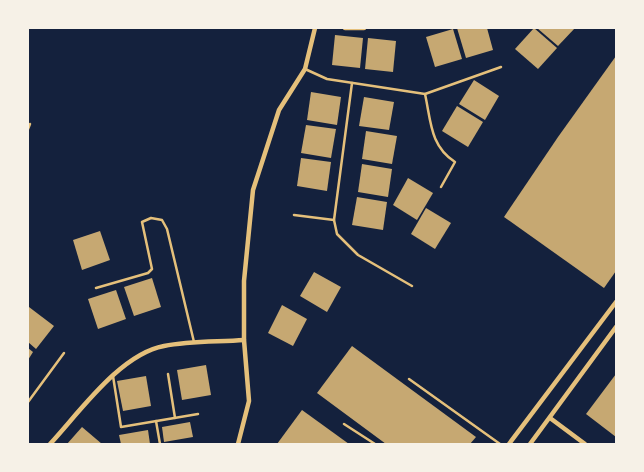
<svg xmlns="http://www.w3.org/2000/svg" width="644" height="472" font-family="Arial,sans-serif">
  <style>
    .building { fill: #c6a872 }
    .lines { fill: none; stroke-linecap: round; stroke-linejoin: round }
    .service { stroke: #e5c07b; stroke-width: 2.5 }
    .minor { stroke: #e5c07b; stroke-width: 4.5 }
  </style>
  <rect width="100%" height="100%" fill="#14213d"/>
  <!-- building -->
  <g class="building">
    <path d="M457,28H487L493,50L466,58Z"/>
    <path d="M534,28L557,48L538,69L515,49Z"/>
    <path d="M537,28H575L558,46Z"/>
    <path d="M453,29L462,59L435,67L426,37Z"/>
    <path d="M335,35L363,38L360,68L332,65Z"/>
    <path d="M368,38L396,41L393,72L365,69Z"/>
    <path d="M616,56V271L604,288L504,217L558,137Z"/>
    <path d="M474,80L499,96L485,120L459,104Z"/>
    <path d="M311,92L341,97L337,125L307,120Z"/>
    <path d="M364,97L394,102L389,130L359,126Z"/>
    <path d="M457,106L483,122L468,147L442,131Z"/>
    <path d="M306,125L336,129L331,158L301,153Z"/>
    <path d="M366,131L397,136L392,164L362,159Z"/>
    <path d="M301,158L331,162L327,191L297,186Z"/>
    <path d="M362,164L392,169L388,197L358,192Z"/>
    <path d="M408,178L433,193L417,220L393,205Z"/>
    <path d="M357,197L387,202L383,230L352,225Z"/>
    <path d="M426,208L451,223L435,249L411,234Z"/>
    <path d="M100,231L110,260L82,270L73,240Z"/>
    <path d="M314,272L341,287L327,312L300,296Z"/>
    <path d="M152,278L161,307L134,316L124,287Z"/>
    <path d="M116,290L126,319L98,329L88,299Z"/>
    <path d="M282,305L307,319L293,346L268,333Z"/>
    <path d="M29,307L54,326L36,349L28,342Z"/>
    <path d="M352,346L476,437L470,444H386L317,393Z"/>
    <path d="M28,348L33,352L28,360Z"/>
    <path d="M206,365L211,395L182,400L177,370Z"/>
    <path d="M616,374V437L586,414Z"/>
    <path d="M146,376L151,406L123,411L117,381Z"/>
    <path d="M302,410L349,444H277Z"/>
    <path d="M190,422L193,437L164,442L162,427Z"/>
    <path d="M82,427L102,444H67Z"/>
    <path d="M148,430L150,444H121L119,435Z"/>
  </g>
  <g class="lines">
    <!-- service -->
    <g class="service">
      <path d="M305,69L327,79L425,94L501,67"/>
      <path d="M352,83L334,220L337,234L358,255L412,286"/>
      <path d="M425,94C431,121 430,146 455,162L441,187"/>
      <path d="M28,129L30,124"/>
      <path d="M294,215L334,220"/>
      <path d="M96,288L148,273L152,269L142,222L151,218L162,220L167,229L194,342"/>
      <path d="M168,374L175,418"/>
      <path d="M113,376L121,427L198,414"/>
      <path d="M409,379L500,444"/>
      <path d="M28,402L64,353"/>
      <path d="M156,421L160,444"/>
      <path d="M344,424L375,444"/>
    </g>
    <!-- minor -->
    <g class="minor">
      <path d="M345,28H364"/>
      <path d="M550,418L585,444"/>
      <path d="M50,444C79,413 120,354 164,346C190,341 218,342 244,340"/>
      <path d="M238,444L249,401L244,340V281L253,190L279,110L305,69L315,28"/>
      <path d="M509,444L616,302"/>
      <path d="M530,444L616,327"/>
    </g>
  </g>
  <!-- border -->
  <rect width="644" height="472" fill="none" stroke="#f6f1e7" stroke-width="58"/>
</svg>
